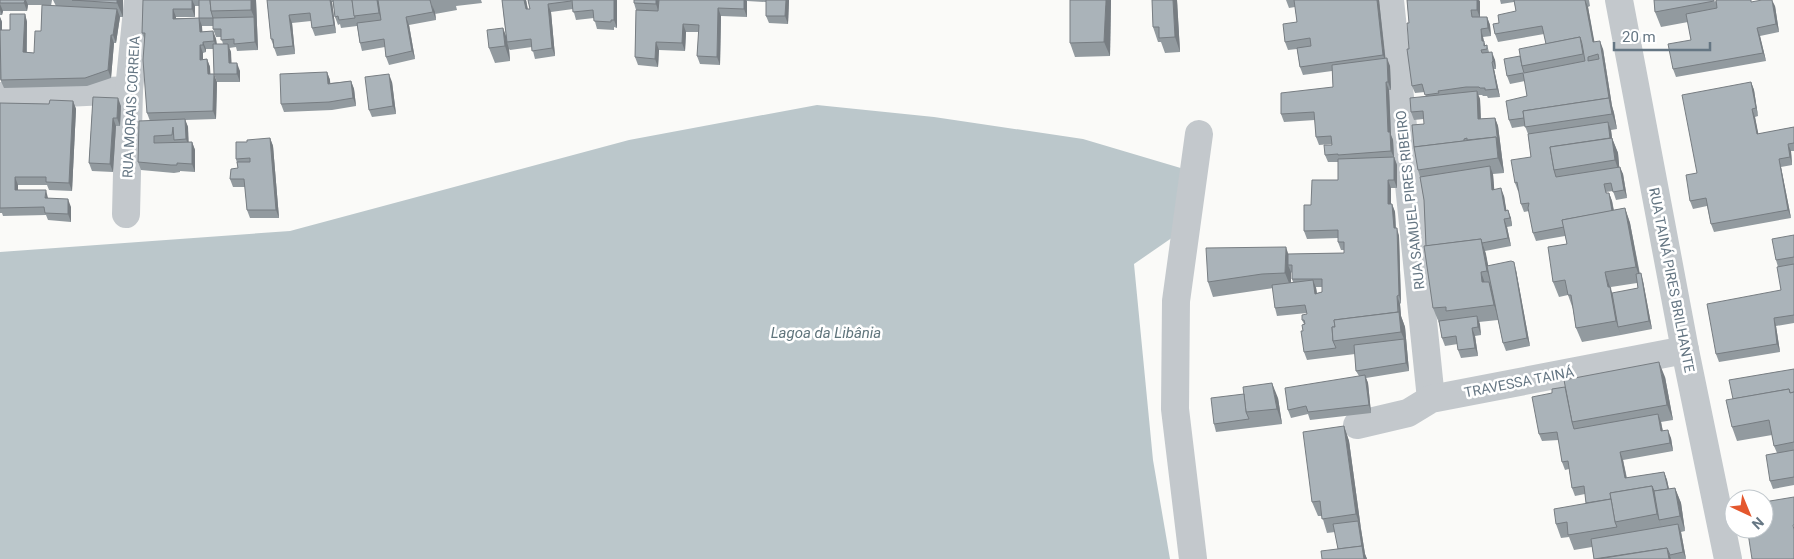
<svg xmlns="http://www.w3.org/2000/svg" width="1794" height="559" font-family="Roboto,sans-serif">
  <style>
    .water { fill: #bbc7cb }
    .lines { fill: none; stroke-linecap: round; stroke-linejoin: round }
    .street { stroke: #c3c8cc; stroke-width: 28 }
    .wall { fill: #929a9f; fill-rule: evenodd }
    .shaded-wall { fill: #777d82 }
    .building { fill: #aab3b9; stroke: #777d82; fill-rule: evenodd }
    .labels { text-anchor: middle; dominant-baseline: central; stroke-width: 5; stroke-linejoin: round; paint-order: stroke }
    .street-label { font-size: 14px; fill: #657683; stroke: #fff }
    .water-label { font-size: 15px; font-style: italic; fill: #60757c; stroke: #fff }
  </style>
  <rect width="100%" height="100%" fill="#fafaf8"/>
  <!-- water -->
  <path class="water" d="M817,105L934,117L1083,139L1184,169L1176,235L1134,264L1153,460L1170,559H0V252L290,231L629,140Z"/>
  <g class="lines">
    <!-- street -->
    <g class="street">
      <path d="M1390,0L1431,399"/>
      <path d="M1619,0L1685,350L1728,559"/>
      <path d="M0,96L129,90"/>
      <path d="M126,214L129,90L138,0"/>
      <path d="M1357,425L1408,413L1431,399L1685,350"/>
      <path d="M1193,559L1175,409L1176,301L1199,134"/>
    </g>
  </g>
  <!-- wall -->
  <g class="wall">
    <path d="M0,0H52L51,6H56L53,0H123V17H120L116,43H114L111,78L87,86L4,88L0,79V85V17L2,22V30H10L25,14L27,22V52L34,53L41,31L42,5H28L27,11H3L2,15H0Z"/>
    <path d="M143,0H256L258,50L237,51L236,47L229,48L231,52V63L240,71V82H217L214,74L213,49H206V52L203,53V59H207L210,67V74L217,82L216,119L185,120L188,127V142H192L195,150V172L180,171V172L174,173L141,170L138,162L150,121L147,113L144,38L142,33ZM195,6H199V18H176V17H195ZM202,26H213V29L216,37H221L223,44H217L216,39L213,31L202,32Z"/>
    <path d="M267,0H481L482,3L456,6L457,10L435,14V12L436,20L409,25L415,59L389,65L386,57L385,47L362,51L360,43L357,26L341,28L340,24L338,25L335,17L333,2H332L336,33L315,36L312,28L311,21L292,23L295,54L277,56L271,39Z"/>
    <path d="M502,0H526L528,9H530L528,0H766V2L747,1V17L721,16L720,65L700,64L697,56L699,32H686L685,51L659,50L658,67L638,65L635,57L636,10L634,3V0H617V28L614,27V30L597,29L594,18L576,20L573,9L551,12L555,56L535,59L532,47L510,50L509,49L510,61L495,63L489,48L503,28L506,36Z"/>
    <path d="M766,0H789L788,24L769,23L766,16Z"/>
    <path d="M1111,0L1110,56L1075,57L1070,43Z"/>
    <path d="M1152,0H1177L1180,52L1165,53L1161,42H1158L1153,27Z"/>
    <path d="M1286,0H1379L1385,58L1390,66L1391,90H1389L1391,135L1393,140L1394,157L1397,165V188H1391V204H1392L1395,212L1396,228L1399,236L1401,303L1400,304L1401,316L1405,327L1409,371L1366,378L1368,383L1371,413L1310,420L1308,414L1291,418L1288,410L1359,376L1356,371L1355,354L1307,360L1304,352V324L1302,320L1307,314V313L1277,316L1275,308L1273,288L1213,297L1208,282L1288,254L1344,253V250H1341L1338,242V238L1307,239L1304,231L1311,205L1338,180V162H1328L1325,155L1332,144L1319,145L1316,137L1315,120L1284,122L1281,114L1333,87L1332,71L1303,75L1300,67L1297,49L1288,50L1285,42L1297,22L1295,7L1289,8ZM1291,272L1292,273V279L1293,282L1291,283ZM1316,287H1322V292L1317,293Z"/>
    <path d="M1407,0H1479L1480,17H1487L1490,25L1491,36L1483,37L1484,42L1485,45H1487L1489,52L1495,60L1496,69H1494L1500,97L1488,98L1487,96H1483L1482,95H1478L1480,99L1481,119L1495,118L1498,126L1504,173L1493,174L1494,189L1504,196L1506,211L1508,210L1512,224V226L1507,227L1511,246L1485,251L1488,266L1516,270L1530,346L1506,351L1503,343L1498,320L1479,322L1481,335L1475,336L1478,356L1461,358L1458,350V344L1445,346L1442,338L1440,323H1439L1433,308L1426,246L1424,200L1420,177L1418,170L1415,151L1414,147L1424,124V119L1414,120L1411,112L1426,96L1425,92L1415,93L1412,86L1409,49V23Z"/>
    <path d="M1500,0H1589L1590,6L1588,7L1594,42L1603,49L1612,106L1614,113L1617,129L1611,130L1612,138L1618,153L1619,167L1623,174L1627,198L1616,200L1613,191L1606,192L1607,193H1609L1612,201L1614,210L1625,208L1630,223L1640,274L1643,281L1652,329L1621,335L1582,342L1576,328L1573,309L1568,295L1559,297L1553,282L1567,244L1565,236L1536,241L1533,233L1529,211L1524,212L1521,204L1519,191H1518L1515,183L1531,157L1528,134L1525,126L1512,128L1509,120L1527,96L1525,81L1510,84L1507,76L1520,56L1546,44L1544,34L1498,42L1495,34L1499,23L1516,11L1514,2L1501,4ZM1637,283L1638,288L1612,294L1611,287Z"/>
    <path d="M1654,0L1752,2L1775,6L1779,32L1760,36L1766,61L1676,77L1673,69L1691,40L1688,22L1661,27L1655,12Z"/>
    <path d="M327,72L330,80V83L351,81L354,89L356,106L332,110L284,112L281,104Z"/>
    <path d="M392,82L396,114L372,117L369,110Z"/>
    <path d="M1751,82L1754,90L1758,116L1755,117L1758,134L1794,127V151H1791L1792,165L1781,167L1791,218L1714,232L1711,224L1707,206L1693,209L1690,201L1697,173Z"/>
    <path d="M93,97L121,106L120,126H116L113,172L92,171L89,163Z"/>
    <path d="M73,101L76,109L72,191L49,190L47,185H18V190L48,198L71,207V222L48,220L46,215L3,216L2,213H0V103L49,104Z"/>
    <path d="M270,138L273,146L279,218H250L247,210L245,187H233L230,179L238,168L236,159L247,142Z"/>
    <path d="M1794,235V323L1776,326L1780,352L1719,362L1716,354L1781,290L1778,267L1776,260Z"/>
    <path d="M1794,369V485L1773,489L1770,481L1777,453L1774,446L1772,435L1737,441L1732,427L1733,399Z"/>
    <path d="M1665,377L1673,420L1661,422L1663,431L1671,438L1673,451L1623,460L1627,478L1664,472L1667,480L1669,489L1675,488L1681,503L1685,531L1681,532L1686,559H1594L1592,547L1574,550L1569,537L1561,538L1556,524L1586,503L1585,494L1575,496L1572,488L1569,469L1565,470L1562,462L1559,440L1542,441L1539,434L1552,393Z"/>
    <path d="M1278,398L1282,424L1216,432L1214,424Z"/>
    <path d="M1344,426L1349,441L1361,529L1365,554L1367,559H1322L1338,549L1335,532L1327,533L1322,516H1318L1312,502Z"/>
  </g>
  <!-- shaded-wall -->
  <g class="shaded-wall">
    <path d="M25,0H26L28,5L27,11L24,3Z"/>
    <path d="M117,0H123V17L117,3Z"/>
    <path d="M192,0L195,6V17L192,9Z"/>
    <path d="M251,0H256L258,50L255,42L254,17L251,10Z"/>
    <path d="M330,0H331L332,2L336,33L334,25Z"/>
    <path d="M377,0H380L384,28L379,13Z"/>
    <path d="M524,0H526L529,17L526,9Z"/>
    <path d="M614,0H617V28L614,20Z"/>
    <path d="M656,0H662L661,19L656,4Z"/>
    <path d="M744,0H746L747,1V17L744,9Z"/>
    <path d="M786,0H789L788,24L785,16Z"/>
    <path d="M1106,0H1111L1110,56L1104,42Z"/>
    <path d="M1173,0H1177L1180,52L1175,37Z"/>
    <path d="M1377,0H1379L1386,63L1383,55Z"/>
    <path d="M1477,0H1479L1480,1V18L1477,10Z"/>
    <path d="M1585,0L1588,7L1596,50L1593,42Z"/>
    <path d="M1772,0L1775,6L1779,32L1776,24Z"/>
    <path d="M0,4L3,11L2,15L0,10Z"/>
    <path d="M548,4L551,12L555,56L552,48Z"/>
    <path d="M432,5L435,12L436,20L433,12Z"/>
    <path d="M718,8L721,16L720,65L717,57Z"/>
    <path d="M117,9L120,17L116,43L113,35Z"/>
    <path d="M173,9L176,17V26L173,19Z"/>
    <path d="M25,14L27,22L26,60L23,52Z"/>
    <path d="M289,15L292,23L295,54L293,46Z"/>
    <path d="M0,17L2,22V38L0,33Z"/>
    <path d="M406,17L409,25L415,59L412,51Z"/>
    <path d="M1487,17L1490,25L1491,36L1488,28Z"/>
    <path d="M199,18L202,26L203,40L200,32Z"/>
    <path d="M683,24L686,32L685,51L682,43Z"/>
    <path d="M503,28L508,42H507L509,49L510,61L505,46Z"/>
    <path d="M1757,28L1760,36L1766,61L1763,53Z"/>
    <path d="M1481,29L1483,37L1484,42L1487,50L1482,41Z"/>
    <path d="M213,31L216,39L217,49L214,41Z"/>
    <path d="M111,35L114,43L111,78L108,70Z"/>
    <path d="M1600,41L1603,49L1612,106L1614,113L1617,129L1612,114Z"/>
    <path d="M203,42L206,49V52L203,45Z"/>
    <path d="M656,42L659,50L658,67L655,59Z"/>
    <path d="M228,44L231,52L232,71L229,63Z"/>
    <path d="M200,45L203,53V67L200,60Z"/>
    <path d="M1492,52L1495,60L1496,69L1493,61Z"/>
    <path d="M1387,58L1390,66L1391,90L1388,82Z"/>
    <path d="M207,59L210,67L211,82L208,74Z"/>
    <path d="M1492,62L1494,69L1500,97L1497,89Z"/>
    <path d="M237,63L240,71V82L237,74Z"/>
    <path d="M327,72L330,80L331,92L328,84Z"/>
    <path d="M214,74L217,82L216,119L213,111Z"/>
    <path d="M389,74L392,82L396,114L393,106Z"/>
    <path d="M351,81L354,89L356,106L353,98Z"/>
    <path d="M1386,82L1389,90L1391,135L1393,140L1394,157L1397,165V188L1394,180V158L1391,151L1388,132Z"/>
    <path d="M1751,82L1754,90L1758,116L1756,108Z"/>
    <path d="M1477,91L1480,99L1481,127L1478,119Z"/>
    <path d="M118,98L121,106L120,126L117,118Z"/>
    <path d="M73,101L76,109L72,191L69,183Z"/>
    <path d="M1752,109L1755,117L1760,142L1757,134Z"/>
    <path d="M113,118L116,126L113,172L110,164Z"/>
    <path d="M1495,118L1498,126L1504,173L1498,158L1496,137Z"/>
    <path d="M185,119L188,127L189,147L186,139Z"/>
    <path d="M1608,122L1611,130L1614,154L1611,146Z"/>
    <path d="M270,138L273,146L279,218L276,210Z"/>
    <path d="M1612,138L1618,153L1620,175L1615,160Z"/>
    <path d="M192,142L195,150V172L192,164Z"/>
    <path d="M1788,144L1791,151L1792,165L1790,157Z"/>
    <path d="M1779,159L1781,167L1791,218L1788,210Z"/>
    <path d="M1490,166L1493,174L1495,198L1492,190Z"/>
    <path d="M1620,167L1623,174L1627,198L1624,190Z"/>
    <path d="M15,177L18,185V197L15,190Z"/>
    <path d="M1388,180L1391,188V212L1388,204Z"/>
    <path d="M1501,188L1504,196L1508,219L1505,211Z"/>
    <path d="M46,190L48,198H45Z"/>
    <path d="M1609,193L1612,201L1616,226L1613,218Z"/>
    <path d="M68,199L71,207V222L68,214Z"/>
    <path d="M1392,204L1395,212L1396,236L1394,228Z"/>
    <path d="M1625,208L1630,223L1641,282L1636,267Z"/>
    <path d="M1508,210L1511,218L1512,226Z"/>
    <path d="M1504,219L1507,227L1511,246L1508,238Z"/>
    <path d="M1397,228L1399,236L1401,303L1399,295Z"/>
    <path d="M1481,239L1486,254L1492,286L1487,271Z"/>
    <path d="M1286,247L1291,262L1288,265L1291,272V288L1285,273Z"/>
    <path d="M1514,262L1516,270L1530,346L1527,338Z"/>
    <path d="M1481,272L1486,286L1482,282Z"/>
    <path d="M1605,272L1615,302L1618,327L1621,335L1616,321Z"/>
    <path d="M1641,273L1643,281L1652,329L1649,321Z"/>
    <path d="M1313,280L1316,288L1318,302L1315,294Z"/>
    <path d="M1489,282L1495,297L1499,320L1494,305Z"/>
    <path d="M1397,296L1400,304L1401,316L1405,327L1409,371L1406,363L1404,339L1401,332Z"/>
    <path d="M1477,316L1480,324L1481,335L1478,327Z"/>
    <path d="M1774,318L1776,326L1780,352L1777,344Z"/>
    <path d="M1472,328L1475,336L1478,356L1475,348Z"/>
    <path d="M1659,362L1665,377L1673,420L1667,405Z"/>
    <path d="M1365,375L1368,383L1371,413L1369,405Z"/>
    <path d="M1272,383L1278,398L1282,424L1277,409Z"/>
    <path d="M1658,414L1661,422L1664,439L1661,431Z"/>
    <path d="M1344,426L1349,441L1361,529L1356,514Z"/>
    <path d="M1668,430L1671,438L1673,451L1670,443Z"/>
    <path d="M1620,452L1623,460L1628,486L1625,478Z"/>
    <path d="M1664,472L1667,480L1672,504L1669,496Z"/>
    <path d="M1652,486L1660,506L1659,520L1664,534L1657,514Z"/>
    <path d="M1675,488L1681,503L1685,531L1680,516Z"/>
    <path d="M1358,521L1361,529L1365,554L1367,559H1364Z"/>
    <path d="M1678,524L1681,532L1686,559L1683,552Z"/>
    <path d="M1667,548L1671,559H1669Z"/>
  </g>
  <!-- building -->
  <g class="building">
    <path d="M0,0H25L24,3H0Z"/>
    <path d="M72,0H117V3Z"/>
    <path d="M143,0H192V9H173V19L199,18V0H210L211,11L213,18H199L200,32L213,31L214,41L203,42V45H200V60L207,59L208,74H214L213,111L147,113L143,60L145,33H142Z"/>
    <path d="M210,0H251V10L211,11Z"/>
    <path d="M267,0H330L334,25L312,28L310,13L289,15L293,46L274,48L273,39H271Z"/>
    <path d="M333,0H352L355,18L339,20L338,16L335,17Z"/>
    <path d="M352,0H377L379,13L354,16Z"/>
    <path d="M378,0H430L433,12L406,17L412,51L386,57L384,39L360,43L357,23L381,20Z"/>
    <path d="M502,0H524L526,9H530L528,0H571V1L548,4L552,48L532,51L531,39L507,42Z"/>
    <path d="M572,0H614V20H611V22L594,21L593,10L573,12Z"/>
    <path d="M634,0H656V4L634,3Z"/>
    <path d="M659,0H744V9L718,8L717,57L697,56L699,25L683,24L682,43L656,42L655,59L635,57L636,10L658,11Z"/>
    <path d="M766,0H786L785,16H766Z"/>
    <path d="M1070,0H1106L1104,42L1070,43Z"/>
    <path d="M1152,0H1173L1175,37L1159,38V27H1153Z"/>
    <path d="M1294,0H1377L1383,55L1300,67L1297,48L1311,46L1310,38L1285,42L1283,24L1297,22Z"/>
    <path d="M1407,0H1477V10H1471L1472,17H1487L1488,28L1481,29L1482,41H1484V46L1487,45V49L1481,50L1482,53L1492,52L1493,61L1492,62L1497,89L1485,90V88H1480L1479,87H1466L1438,91L1439,93L1425,95L1422,84L1412,86L1407,49H1409L1407,23H1409Z"/>
    <path d="M1514,0H1585L1593,42L1600,41L1609,98L1523,111L1524,118L1509,120L1506,101L1527,96L1523,73L1507,76L1504,59L1520,56L1522,66L1524,73L1585,61L1582,44L1580,37L1546,44L1542,26L1495,34L1493,24L1499,23L1498,15L1516,11ZM1598,54L1599,59L1588,61V57Z"/>
    <path d="M1654,0H1714V1L1655,12Z"/>
    <path d="M1716,0H1751V2L1762,0H1772L1776,24L1757,28L1763,53L1673,69L1668,44L1691,40L1686,14L1717,8Z"/>
    <path d="M42,5L117,9L113,35H111L108,70L85,78L1,80L0,30H10V14H25L23,52L34,53L35,31H41Z"/>
    <path d="M254,17L255,42L234,44V39L221,40V29H213V18Z"/>
    <path d="M503,28L505,46L489,48L487,30Z"/>
    <path d="M1580,37L1583,54L1522,66L1519,49Z"/>
    <path d="M213,44H228L229,63H237V74H214Z"/>
    <path d="M1387,58L1388,82H1386L1388,132H1390L1391,151L1338,155V154L1325,155L1324,145H1332L1331,136L1316,137L1314,112L1281,114V93L1333,87L1332,65Z"/>
    <path d="M327,72L328,84L351,81L353,98L329,102L281,104L280,74Z"/>
    <path d="M389,74L393,106L369,110L365,77Z"/>
    <path d="M1751,82L1756,108L1752,109L1757,134L1794,127V143L1788,144L1790,157L1779,159L1788,210L1711,224L1706,198L1690,201L1686,175L1697,173L1682,95Z"/>
    <path d="M1477,91L1478,119L1495,118L1498,144L1496,137L1467,140V138L1464,139V141L1414,147L1412,125L1424,124L1423,111L1411,112L1410,98Z"/>
    <path d="M93,97L118,98L117,118H113L110,164L89,163Z"/>
    <path d="M1609,98L1612,114L1525,127L1523,111Z"/>
    <path d="M50,100L73,101L69,183L46,182V177H15V190H46L45,198L68,199V214L45,213L44,207L0,208V103L49,104Z"/>
    <path d="M185,119L186,139L174,140L173,127L172,135L154,136V143L192,142V164L177,163V165H171L138,162L139,121Z"/>
    <path d="M1608,122L1610,138L1550,147L1554,170L1556,177L1620,167L1624,190L1613,192L1611,183L1604,184L1606,193H1609L1612,211L1562,220L1564,227L1533,233L1528,208L1529,203L1521,204L1517,182L1515,183L1511,160L1531,157L1528,134Z"/>
    <path d="M1496,137L1498,158L1418,170L1414,147Z"/>
    <path d="M270,138L276,210H247L244,179H230L231,169L238,168L237,162H250V158L236,159V142H247V140Z"/>
    <path d="M1612,138L1615,160L1554,170L1550,147Z"/>
    <path d="M1394,157V180H1388V204H1392L1394,228H1397L1399,295L1397,296L1398,312L1334,320L1335,327H1332L1333,341L1336,348L1304,352L1301,331H1303L1302,325L1305,324L1304,320H1302V315L1307,314L1305,305L1275,308L1272,285L1313,280L1315,294L1322,292V279H1292V265H1288V254L1344,253V242H1338V230L1304,231V205H1311L1312,180H1338V159Z"/>
    <path d="M1490,166L1492,190L1501,188L1505,211L1508,210L1510,218L1504,219L1508,238L1482,243L1481,239L1426,246L1424,200L1420,177Z"/>
    <path d="M1625,208L1636,267L1605,272L1608,287H1610L1616,321L1576,328L1571,295H1568L1565,280L1553,282L1548,247L1567,244L1562,220Z"/>
    <path d="M1794,235V257L1776,260L1772,239Z"/>
    <path d="M1481,239L1487,271L1481,272L1482,282H1489L1494,305L1446,311V307L1433,308L1424,246Z"/>
    <path d="M1286,247L1285,273L1262,274L1208,282L1206,248Z"/>
    <path d="M1511,261L1514,262L1527,338L1503,343L1487,266Z"/>
    <path d="M1794,264V315L1774,318L1777,344L1716,354L1707,304L1781,290L1777,267Z"/>
    <path d="M1641,273L1649,321L1618,327L1612,293L1638,288L1636,274Z"/>
    <path d="M1399,312L1401,332L1333,341L1332,327H1335L1334,320Z"/>
    <path d="M1477,316L1478,327L1472,328L1475,348L1458,350L1456,336L1442,338L1439,321Z"/>
    <path d="M1404,339L1406,363L1356,371L1354,345Z"/>
    <path d="M1659,362L1667,405L1572,422L1564,380Z"/>
    <path d="M1794,369V392L1790,393L1789,389L1733,399L1729,380Z"/>
    <path d="M1365,375L1369,405L1308,412L1306,406L1288,410L1285,388Z"/>
    <path d="M1272,383L1277,409L1246,412L1243,387Z"/>
    <path d="M1565,387L1572,422L1574,429L1658,414L1661,431L1668,430L1670,443L1620,452L1625,478L1664,472L1668,489L1654,491L1652,486L1610,493L1611,499L1586,503L1584,486L1572,488L1568,461L1562,462L1557,432L1539,434L1532,397L1552,393V389Z"/>
    <path d="M1789,389L1790,393L1794,392V442L1774,446L1769,420L1732,427L1726,400Z"/>
    <path d="M1244,394L1246,412L1249,419L1214,424L1211,398Z"/>
    <path d="M1344,426L1356,514L1322,519L1320,501L1312,502L1303,432Z"/>
    <path d="M1794,450V477L1770,481L1766,455Z"/>
    <path d="M1652,486L1657,514L1615,522L1610,493Z"/>
    <path d="M1675,488L1680,516L1659,520L1654,491Z"/>
    <path d="M1794,497V525H1793L1794,530V559H1752L1748,533L1765,530L1764,502Z"/>
    <path d="M1611,499L1615,522L1617,527L1568,535L1567,522L1556,524L1554,509Z"/>
    <path d="M1358,521L1362,547V546L1338,549L1333,524Z"/>
    <path d="M1678,524L1683,552L1670,555L1667,548L1594,559L1591,539Z"/>
    <path d="M1362,546L1364,559H1322L1321,551Z"/>
    <path d="M1667,548L1669,559H1598Z"/>
  </g>
  <g class="labels">
    <!-- street labels -->
    <g class="street-label">
      <text transform="translate(131 107) rotate(-87)">RUA MORAIS CORREIA</text>
      <text transform="translate(1410 200) rotate(-96)">RUA SAMUEL PIRES RIBEIRO</text>
      <text transform="translate(1672 280) rotate(79)">RUA TAINÁ PIRES BRILHANTE</text>
      <text transform="translate(1519 382) rotate(-11)">TRAVESSA TAINÁ</text>
    </g>
    <!-- water labels -->
    <g class="water-label">
      <text x="826" y="333">Lagoa da Libânia</text>
    </g>
  </g>
  <!-- north arrow -->
  <g transform="translate(1749 514) rotate(136)"><circle r="24" fill="#ffffff" stroke="#c1c8cd"/>
  <path d="M0-4L9 19L0 12L-9 19Z" fill="#e4572e"/>
  <text y="-8" font-size="14" font-weight="bold" text-anchor="middle" fill="#657683">N</text>
  </g>
  <!-- scale -->
  <path d="M1614 42v8h96v-8" fill="none" stroke="#657683" stroke-width="2.5"/>
  <text x="1622" y="42" font-size="15" fill="#657683" stroke="#ffffff" stroke-width="4" paint-order="stroke">20 m</text>
</svg>
